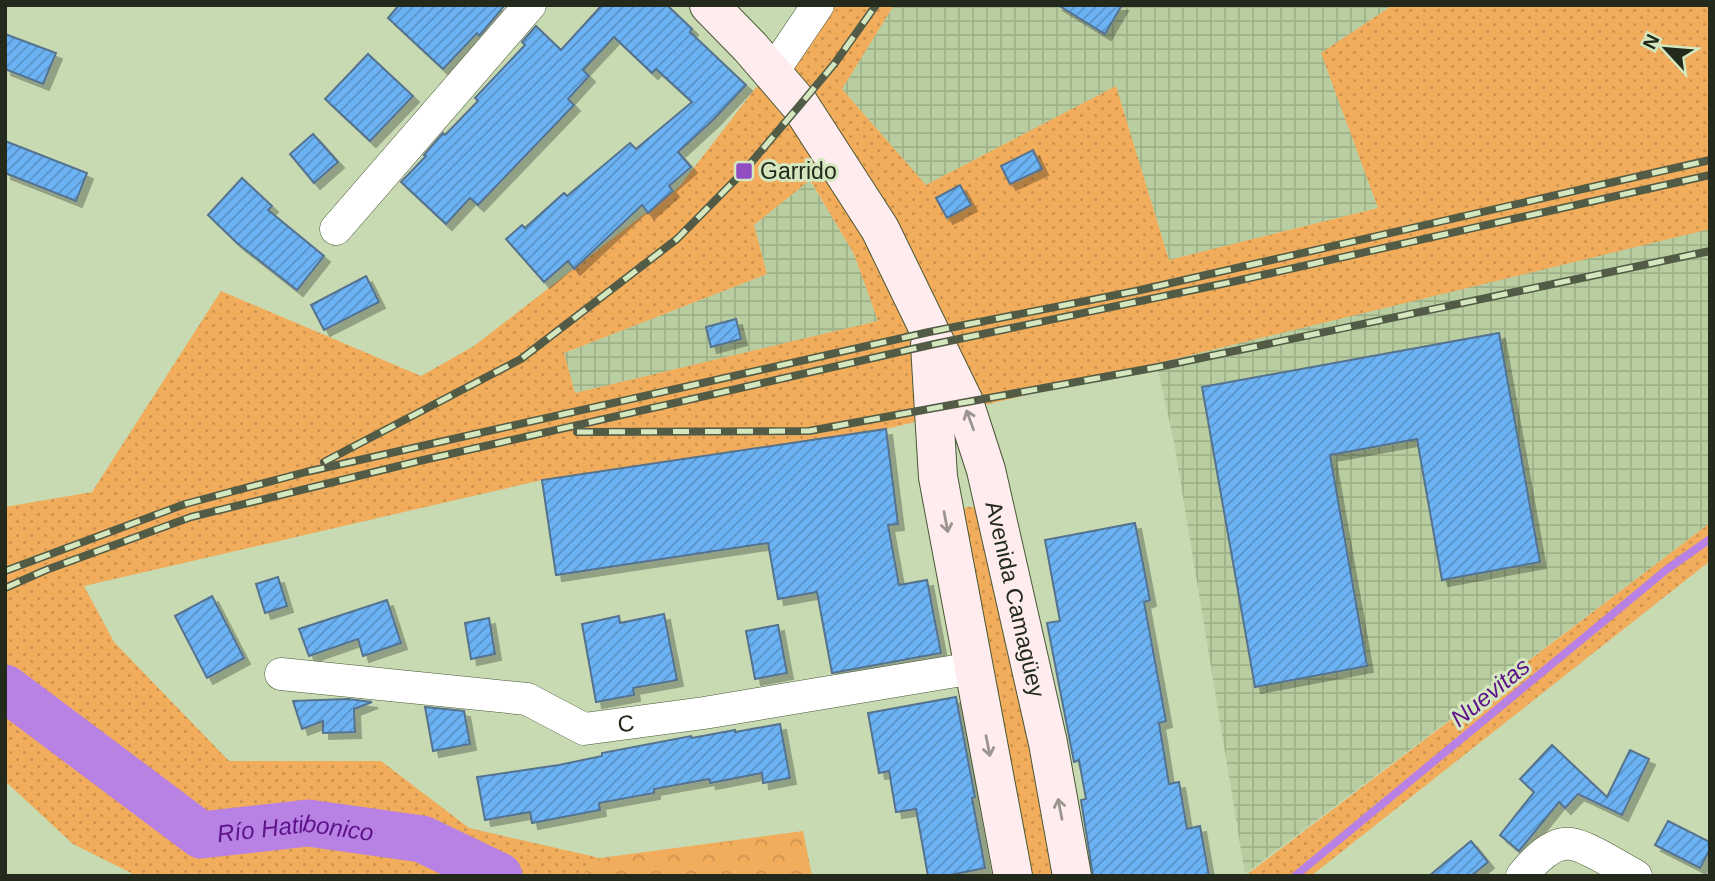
<svg xmlns="http://www.w3.org/2000/svg" width="1715" height="881" font-family="Arial,sans-serif">
  <style>
    .industrial { fill: url(#industrial-grid) }
    .grass { fill: url(#grass-dots); fill-rule: evenodd }
    .forest { fill: url(#forest-crowns) }
    .lines { fill: none; stroke-linecap: round; stroke-linejoin: round }
    .stream { stroke: #b882e4; stroke-width: 8 }
    .river { stroke: #b882e4; stroke-width: 47 }
    .building { fill: url(#building-hatch); stroke: #55728e; stroke-width: 2; filter: url(#shadow) }
    .minor-casing { stroke: #485735; stroke-width: 33 }
    .secondary-casing { stroke: #485735; stroke-width: 40 }
    .minor { stroke: #fff; stroke-width: 32 }
    .secondary { stroke: #feecee; stroke-width: 38 }
    .rail-casing { stroke: #515b45; stroke-width: 8 }
    .rail { stroke: #d4e7bf; stroke-width: 5; stroke-dasharray: 16; stroke-linecap: butt }
    .oneway { stroke: #9b958f }
    .poi-dot { fill: #914ec2; stroke: #d4e7bf; stroke-width: 2.5 }
    .labels { text-anchor: middle; dominant-baseline: central; stroke-width: 6; stroke-linejoin: round; paint-order: stroke }
    .poi-label { font-size: 23px; fill: #232a1b; stroke: #d4e7bf; text-anchor: start }
    .street-label { font-size: 23px; fill: #232a1b; stroke: #d4e7bf }
    .water-label { font-size: 24px; font-style: italic; fill: #5e138a; stroke: #d4e7bf }
  </style>
  <defs>
    <pattern id="industrial-grid" width="8" height="8" patternUnits="userSpaceOnUse" patternTransform="scale(1.75)"><rect width="8" height="8" fill="#b9cea0"/><path d="M0 4h8M4 0v8" fill="none" stroke="#9fb189"/></pattern>
    <pattern id="grass-dots" width="8" height="8" patternUnits="userSpaceOnUse" patternTransform="scale(1.75)"><rect width="8" height="8" fill="#f1ac5c"/><path d="M2 2h.1M6 6h.1" fill="none" stroke="#ce944f" stroke-width="1.8" stroke-linecap="round"/></pattern>
    <pattern id="forest-crowns" width="20" height="18" patternUnits="userSpaceOnUse" patternTransform="scale(1.75)"><rect width="20" height="18" fill="#f1ac5c"/><path d="M2 6a3 3 0 1 1 6 0M12 15a3 3 0 1 1 6 0" fill="none" stroke="#ce944f"/></pattern>
    <pattern id="building-hatch" width="6" height="6" patternUnits="userSpaceOnUse" patternTransform="scale(1.75)"><rect width="6" height="6" fill="#6cb3f5"/><path d="M-1 1l2-2M0 6l6-6M5 7l2-2" fill="none" stroke="#5892c6"/></pattern>
    <filter id="shadow"><feDropShadow dx="6" dy="6" stdDeviation="0" flood-color="#0004"/></filter>
  </defs>
  <rect width="100%" height="100%" fill="#c7dab2"/>
  <!-- industrial -->
  <g class="industrial">
    <path d="M894,5H1393L1322,54L1378,208L1169,260L1116,86L926,185L842,89Z"/>
    <path d="M809,179L854,254L879,321L575,393L564,353L767,274L754,225Z"/>
    <path d="M1710,228V523L1245,874L1174,442L1156,361Z"/>
  </g>
  <!-- grass -->
  <g class="grass">
    <path d="M820,5H894L842,89L926,185L1116,86L1169,260L1378,208L1321,53L1393,5H1710V229L886,429L542,480L84,586L114,642L229,761H381L469,828L600,858L580,876H451L447,873L440,876H137L73,844L5,781V507L92,492L221,291L421,376L474,346L679,187ZM810,180L854,254L878,321L575,393L564,353L767,274L754,225Z"/>
    <path d="M967,507H977L1059,876H1030L960,511Z"/>
    <path d="M1710,523V561L1311,876H1245Z"/>
  </g>
  <!-- forest -->
  <path class="forest" d="M803,831L812,876H580L600,858Z"/>
  <g class="lines">
    <!-- stream -->
    <path class="stream" d="M1295,876L1666,570L1710,539"/>
    <!-- river -->
    <path class="river" id="s1" d="M5,688L201,835L308,823L422,839L499,876"/>
  </g>
  <!-- building -->
  <g class="building">
    <path d="M399,5H505L479,36L477,33L443,69L388,18Z"/>
    <path d="M602,5H667L692,29L690,32L746,85L712,121L678,152L691,167L669,186L673,191L648,213L642,205L574,269L568,261L544,282L506,239L522,225L525,228L564,193L567,196L630,143L636,149L692,102L656,69L652,73L614,37L583,70L589,76L568,99L574,105L478,205L470,198L446,224L401,182L426,156L424,155L443,133L445,135L478,101L475,98L525,45L522,42L536,26L561,50Z"/>
    <path d="M1058,5H1122L1105,34Z"/>
    <path d="M5,34L56,53L43,84L5,69Z"/>
    <path d="M368,54L413,96L370,141L325,99Z"/>
    <path d="M313,134L338,162L314,183L290,154Z"/>
    <path d="M5,141L87,173L76,201L5,173Z"/>
    <path d="M1033,150L1042,169L1010,184L1001,166Z"/>
    <path d="M242,178L272,206L268,210L324,256L297,290L237,243L208,215Z"/>
    <path d="M960,185L971,205L947,218L936,198Z"/>
    <path d="M366,276L379,302L324,330L311,305Z"/>
    <path d="M736,319L741,339L711,347L706,327Z"/>
    <path d="M1499,333L1540,562L1442,580L1417,439L1330,455L1367,666L1255,687L1202,387Z"/>
    <path d="M886,429L898,524L888,525L899,585L927,580L941,653L832,673L817,592L778,599L768,543L556,575L542,480Z"/>
    <path d="M1135,523L1150,600L1144,602L1166,721L1159,723L1169,784L1179,782L1187,829L1200,826L1209,876H1093L1081,800L1086,799L1079,760L1074,762L1047,623L1060,621L1045,540Z"/>
    <path d="M278,577L287,606L265,613L256,584Z"/>
    <path d="M212,596L244,658L207,678L175,616Z"/>
    <path d="M387,600L401,643L363,656L358,639L309,656L299,629Z"/>
    <path d="M664,614L677,680L633,688L634,695L596,702L582,624L619,616L620,623Z"/>
    <path d="M489,618L495,654L471,659L465,623Z"/>
    <path d="M778,625L787,673L755,679L746,631Z"/>
    <path d="M956,697L975,797L972,798L985,868L945,876H928L916,809L896,812L889,771L879,773L868,713Z"/>
    <path d="M348,699L372,702L354,709L355,732L323,733V721L302,729L293,701Z"/>
    <path d="M425,707L464,711L470,744L433,751Z"/>
    <path d="M780,724L790,778L763,783L762,773L710,783L709,779L654,789V793L599,803L600,810L532,823L530,812L485,820L477,777L559,765L602,756V753L691,736L692,738L735,730V732Z"/>
    <path d="M1552,745L1607,797L1630,750L1649,759L1622,815L1578,794L1565,808L1559,802L1519,851L1500,835L1534,792L1520,779Z"/>
    <path d="M1668,821L1710,842V849L1700,868L1655,845Z"/>
    <path d="M1471,841L1488,862L1471,876H1429Z"/>
  </g>
  <g class="lines">
    <defs>
      <g id="minor">
        <path d="M772,73L818,5"/>
        <path d="M336,229L530,5"/>
        <path id="s2" d="M281,674L527,699L584,729L704,713L974,668"/>
        <path d="M1522,876C1533,862 1552,841 1571,844C1585,845 1621,868 1636,876"/>
      </g>
      <g id="secondary">
        <path id="s3" d="M709,5L750,47L800,105L880,229L964,402L986,470L1048,743L1072,876"/>
        <path d="M930,345L938,477L1013,876"/>
      </g>
    </defs>
    <!-- minor casing -->
    <use href="#minor" class="minor-casing"/>
    <!-- secondary casing -->
    <use href="#secondary" class="secondary-casing"/>
    <!-- minor -->
    <use href="#minor" class="minor"/>
    <!-- secondary -->
    <use href="#secondary" class="secondary"/>
    <defs>
      <g id="rail">
        <path d="M577,432L809,431L1158,367L1710,251"/>
        <path d="M324,462L521,359L677,239L744,171L800,105L835,63L876,5"/>
        <path d="M5,571L185,504L306,472L929,332L1136,291L1710,160"/>
        <path d="M5,588L46,570L191,517L419,461L930,345L1236,281L1710,175"/>
      </g>
    </defs>
    <!-- rail casing -->
    <use href="#rail" class="rail-casing"/>
    <!-- rail -->
    <use href="#rail" class="rail"/>
  </g>
  <!-- one-way arrows -->
  <defs><path id="oneway-shaft" d="M-6 0H5M1.5-3L5.5 0L1.5 3" fill="none" stroke-width="1.6" stroke-linecap="round" stroke-linejoin="round" transform="scale(1.75)"/></defs>
  <g class="oneway">
    <use href="#oneway-shaft" transform="translate(970 420) rotate(-110)"/>
    <use href="#oneway-shaft" transform="translate(946 522) rotate(79)"/>
    <use href="#oneway-shaft" transform="translate(988 746) rotate(79)"/>
    <use href="#oneway-shaft" transform="translate(1060 809) rotate(-101)"/>
  </g>
  <!-- markers -->
  <rect class="poi-dot" x="735" y="162" width="18" height="18" rx="3.5"/>
  <g class="labels">
    <!-- poi labels -->
    <g class="poi-label">
      <text x="760" y="171">Garrido</text>
    </g>
    <!-- street labels -->
    <g class="street-label">
      <text stroke="none"><textPath href="#s3" startOffset="679">Avenida Camagüey</textPath></text>
      <text stroke="none"><textPath href="#s2" startOffset="354">C</textPath></text>
    </g>
    <!-- water labels -->
    <g class="water-label">
      <text transform="translate(1490 692) rotate(-39)">Nuevitas</text>
      <text stroke="none"><textPath href="#s1" startOffset="340">Río Hatibonico</textPath></text>
    </g>
  </g>
  <!-- border -->
  <rect width="1715" height="881" fill="none" stroke="#232a1b" stroke-width="14"/>
  <!-- north arrow -->
  <g transform="translate(1666 49) rotate(296)" stroke="#d4e7bf" stroke-width="5" paint-order="stroke">
  <path d="M0-5L12 26L0 18L-12 26Z" fill="#232a1b"/>
  <text y="-10" font-size="19" font-weight="bold" text-anchor="middle" fill="#232a1b">N</text>
  </g>
</svg>
